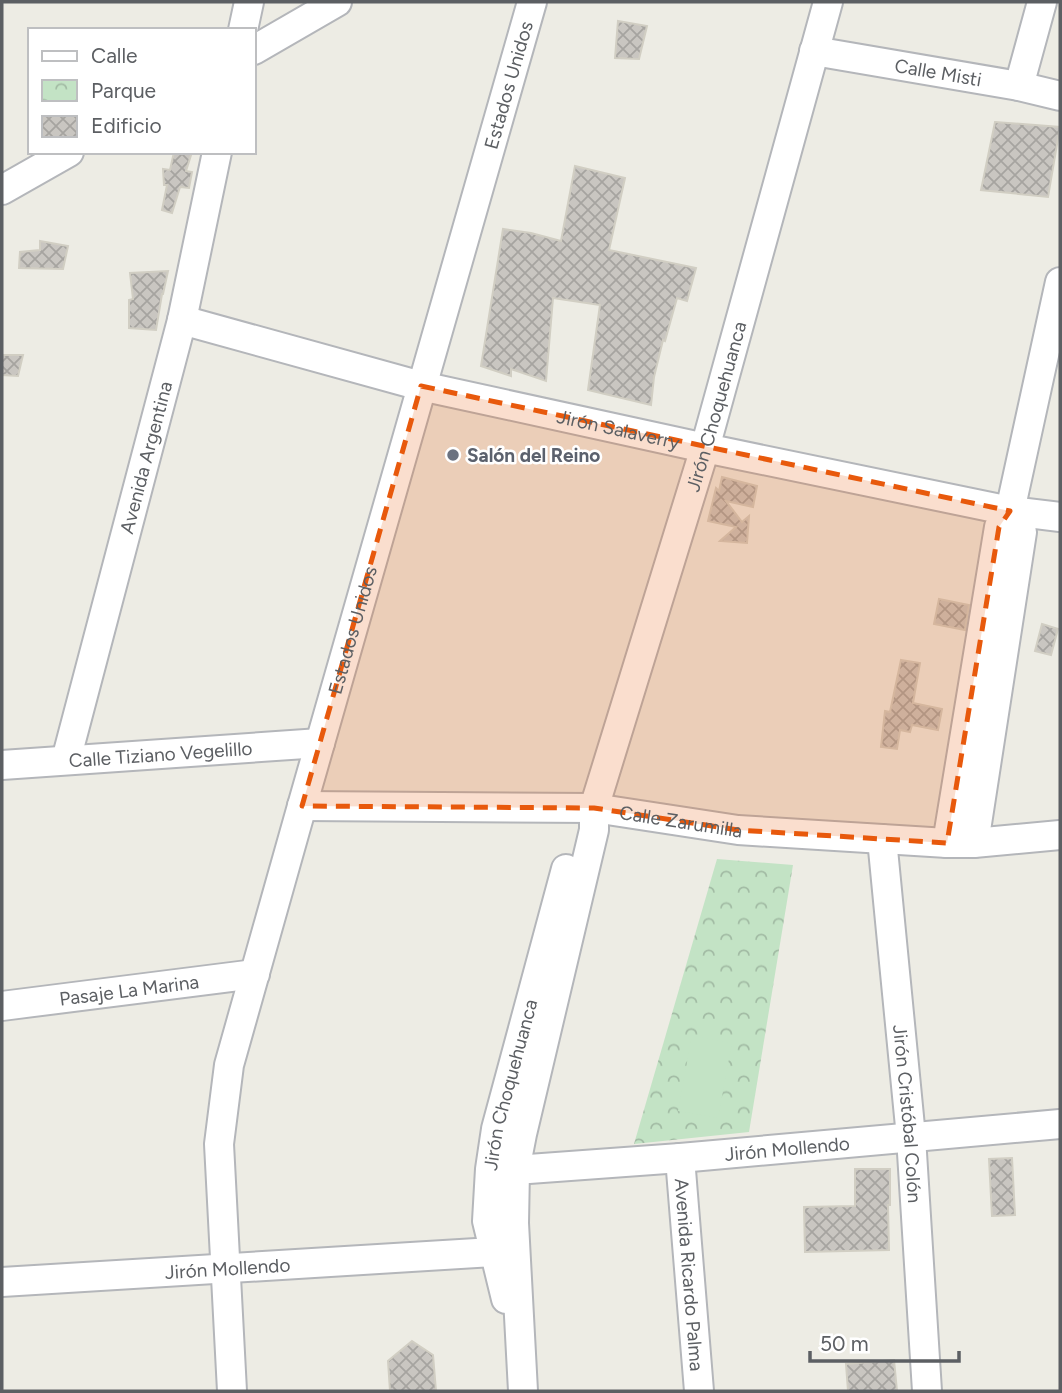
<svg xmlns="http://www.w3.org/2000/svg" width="1062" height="1393" font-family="Figtree,sans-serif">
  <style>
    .park { fill: url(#park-crowns) }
    .garden { fill: #c3e3c5 }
    .building { fill: url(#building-cross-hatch); stroke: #d1cec3; stroke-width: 2 }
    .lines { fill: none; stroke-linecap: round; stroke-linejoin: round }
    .minor-casing { stroke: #b4b6ba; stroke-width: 32 }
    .minor { stroke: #fff; stroke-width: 28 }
    .marked { fill: #e8590c; fill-opacity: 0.2; stroke: #e8590c; stroke-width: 5; stroke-dasharray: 14 9; stroke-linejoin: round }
    .worship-dot { fill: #6b7280; stroke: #fff; stroke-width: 2.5 }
    .labels { text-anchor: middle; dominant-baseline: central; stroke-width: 5; stroke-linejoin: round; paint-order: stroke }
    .street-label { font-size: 19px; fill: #5c5f63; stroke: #fff }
    .worship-label { font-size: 19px; font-weight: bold; fill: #5b616d; stroke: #fff; text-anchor: start }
  </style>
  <defs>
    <pattern id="park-crowns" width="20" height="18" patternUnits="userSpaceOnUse" patternTransform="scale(1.75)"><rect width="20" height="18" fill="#c3e3c5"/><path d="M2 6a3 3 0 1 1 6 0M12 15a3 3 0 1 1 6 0" fill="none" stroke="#a2bba4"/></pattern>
    <pattern id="building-cross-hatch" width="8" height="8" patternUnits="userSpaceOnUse" patternTransform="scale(1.75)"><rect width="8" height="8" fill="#c9c6c1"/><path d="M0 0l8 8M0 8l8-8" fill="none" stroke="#a6a4a0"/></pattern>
  </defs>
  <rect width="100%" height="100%" fill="#edece4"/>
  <!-- park -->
  <path class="park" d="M717,859L793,865L749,1132L634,1144Z"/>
  <!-- garden -->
  <path class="garden" d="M692,1035L732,1043L718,1118L678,1111Z"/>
  <!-- building -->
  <g class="building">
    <path d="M618,21L647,26L639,59L615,58Z"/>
    <path d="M995,122L1060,127L1048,197L981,190Z"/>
    <path d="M174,152H192L186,171L192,172L189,188L180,187L172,213L162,210L167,185H164L163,169L170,170Z"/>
    <path d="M575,166L625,178L609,250L696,268L687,301L677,298L665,341L663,340L654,377L651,405L588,390L600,305L553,298L546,381L511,369V376L481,366L503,229L531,233L561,241Z"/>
    <path d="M40,241L68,246L63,269L19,268L20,252L40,250Z"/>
    <path d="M168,271L163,294H162L156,330L129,328V300L133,299L130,273Z"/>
    <path d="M2,355H23L18,376L2,375Z"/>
    <path d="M722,477L757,486L753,507L726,501L742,522L749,516L747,543L720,541L736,527L708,521L716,488L719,491Z"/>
    <path d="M939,599L969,605L965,630L934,624Z"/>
    <path d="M1042,624L1058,629L1051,655L1035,651Z"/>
    <path d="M901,660L920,663L913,703L942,709L938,730L912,725L910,732L900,730L897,749L881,747L885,711L890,712Z"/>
    <path d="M1012,1158L1015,1215L992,1216L989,1159Z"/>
    <path d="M855,1169H890V1205H888L889,1250L805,1252L804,1207L855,1206Z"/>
    <path d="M412,1341L433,1355L436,1391H390L388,1361Z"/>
    <path d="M894,1360L897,1391H848L846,1364Z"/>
  </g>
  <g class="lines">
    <defs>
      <g id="minor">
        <path d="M243,30L249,2"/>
        <path d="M254,50L337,2"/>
        <path id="s1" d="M814,51L1019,86L1060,96"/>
        <path d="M1019,86L1042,2"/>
        <path d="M2,190L69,152"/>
        <path id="s2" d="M182,320L421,386L705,448L1010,511L1060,517"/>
        <path id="s3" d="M66,760L182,320L217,152"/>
        <path id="s4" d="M2,765L320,743"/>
        <path id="s5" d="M302,806L594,808L738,830L947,843H974L1060,835"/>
        <path id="s6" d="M882,839L911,1137L927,1391"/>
        <path d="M947,843L999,527L1010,511L1060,282"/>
        <path d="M974,843L1022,532L1010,511"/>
        <path id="s7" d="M2,1006L255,974"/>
        <path id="s8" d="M680,1158L699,1391"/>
        <path id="s9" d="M515,1170L680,1158L1060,1124"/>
        <path id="s10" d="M2,1282L493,1252"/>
        <path id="s11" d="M506,1299L487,1221L490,1169L496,1129L566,869"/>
        <path id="s12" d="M232,1391L219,1144L229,1065L302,806L532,2"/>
        <path id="s13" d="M523,1391L514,1223L515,1170L522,1134L594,830V808L705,448L828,2"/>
      </g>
    </defs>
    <!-- minor casing -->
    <use href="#minor" class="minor-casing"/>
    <!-- minor -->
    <use href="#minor" class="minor"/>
  </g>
  <!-- marked area -->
  <path class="marked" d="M421,386L1010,511L999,527L947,843L738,830L594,808L302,806Z"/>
  <!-- markers -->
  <circle class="worship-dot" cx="453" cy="455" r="7"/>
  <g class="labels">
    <!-- street labels -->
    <g class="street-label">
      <text stroke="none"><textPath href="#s1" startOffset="126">Calle Misti</textPath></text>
      <text stroke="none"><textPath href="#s12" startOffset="1346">Estados Unidos</textPath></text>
      <text stroke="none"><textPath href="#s13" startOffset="1012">Jirón Choquehuanca</textPath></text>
      <text stroke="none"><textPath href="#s2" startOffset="450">Jirón Salaverry</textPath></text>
      <text stroke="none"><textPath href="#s3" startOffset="313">Avenida Argentina</textPath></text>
      <text stroke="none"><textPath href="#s12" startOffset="779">Estados Unidos</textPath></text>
      <text stroke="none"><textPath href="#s4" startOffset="159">Calle Tiziano Vegelillo</textPath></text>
      <text stroke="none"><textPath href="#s5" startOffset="380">Calle Zarumilla</textPath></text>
      <text stroke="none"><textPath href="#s7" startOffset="128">Pasaje La Marina</textPath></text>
      <text stroke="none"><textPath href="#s11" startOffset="219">Jirón Choquehuanca</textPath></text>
      <text stroke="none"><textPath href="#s6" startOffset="276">Jirón Cristóbal Colón</textPath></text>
      <text stroke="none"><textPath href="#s9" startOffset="273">Jirón Mollendo</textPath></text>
      <text stroke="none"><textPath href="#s10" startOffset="226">Jirón Mollendo</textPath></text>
      <text stroke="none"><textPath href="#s8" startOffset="117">Avenida Ricardo Palma</textPath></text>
    </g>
    <!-- worship labels -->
    <g class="worship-label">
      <text x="467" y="455">Salón del Reino</text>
    </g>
  </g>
  <!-- border -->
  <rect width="1062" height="1393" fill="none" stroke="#5c5f63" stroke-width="7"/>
  <!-- legend -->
  <rect x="28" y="28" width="228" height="126" fill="#ffffff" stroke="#bebfc1" stroke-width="2"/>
  <rect x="42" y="51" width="35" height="10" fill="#ffffff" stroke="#bebfc1" stroke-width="2"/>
  <text x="91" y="63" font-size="21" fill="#5c5f63">Calle</text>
  <rect x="42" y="80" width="35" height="21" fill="url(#park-crowns)" stroke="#bebfc1" stroke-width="2"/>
  <text x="91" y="98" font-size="21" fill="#5c5f63">Parque</text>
  <rect x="42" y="116" width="35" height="21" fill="url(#building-cross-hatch)" stroke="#bebfc1" stroke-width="2"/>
  <text x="91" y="133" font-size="21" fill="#5c5f63">Edificio</text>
  <!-- scale -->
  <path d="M810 1351v10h149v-10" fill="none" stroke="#5c5f63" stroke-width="3.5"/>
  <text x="820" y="1351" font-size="21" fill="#5c5f63" stroke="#ffffff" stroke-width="5" paint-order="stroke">50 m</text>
</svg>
